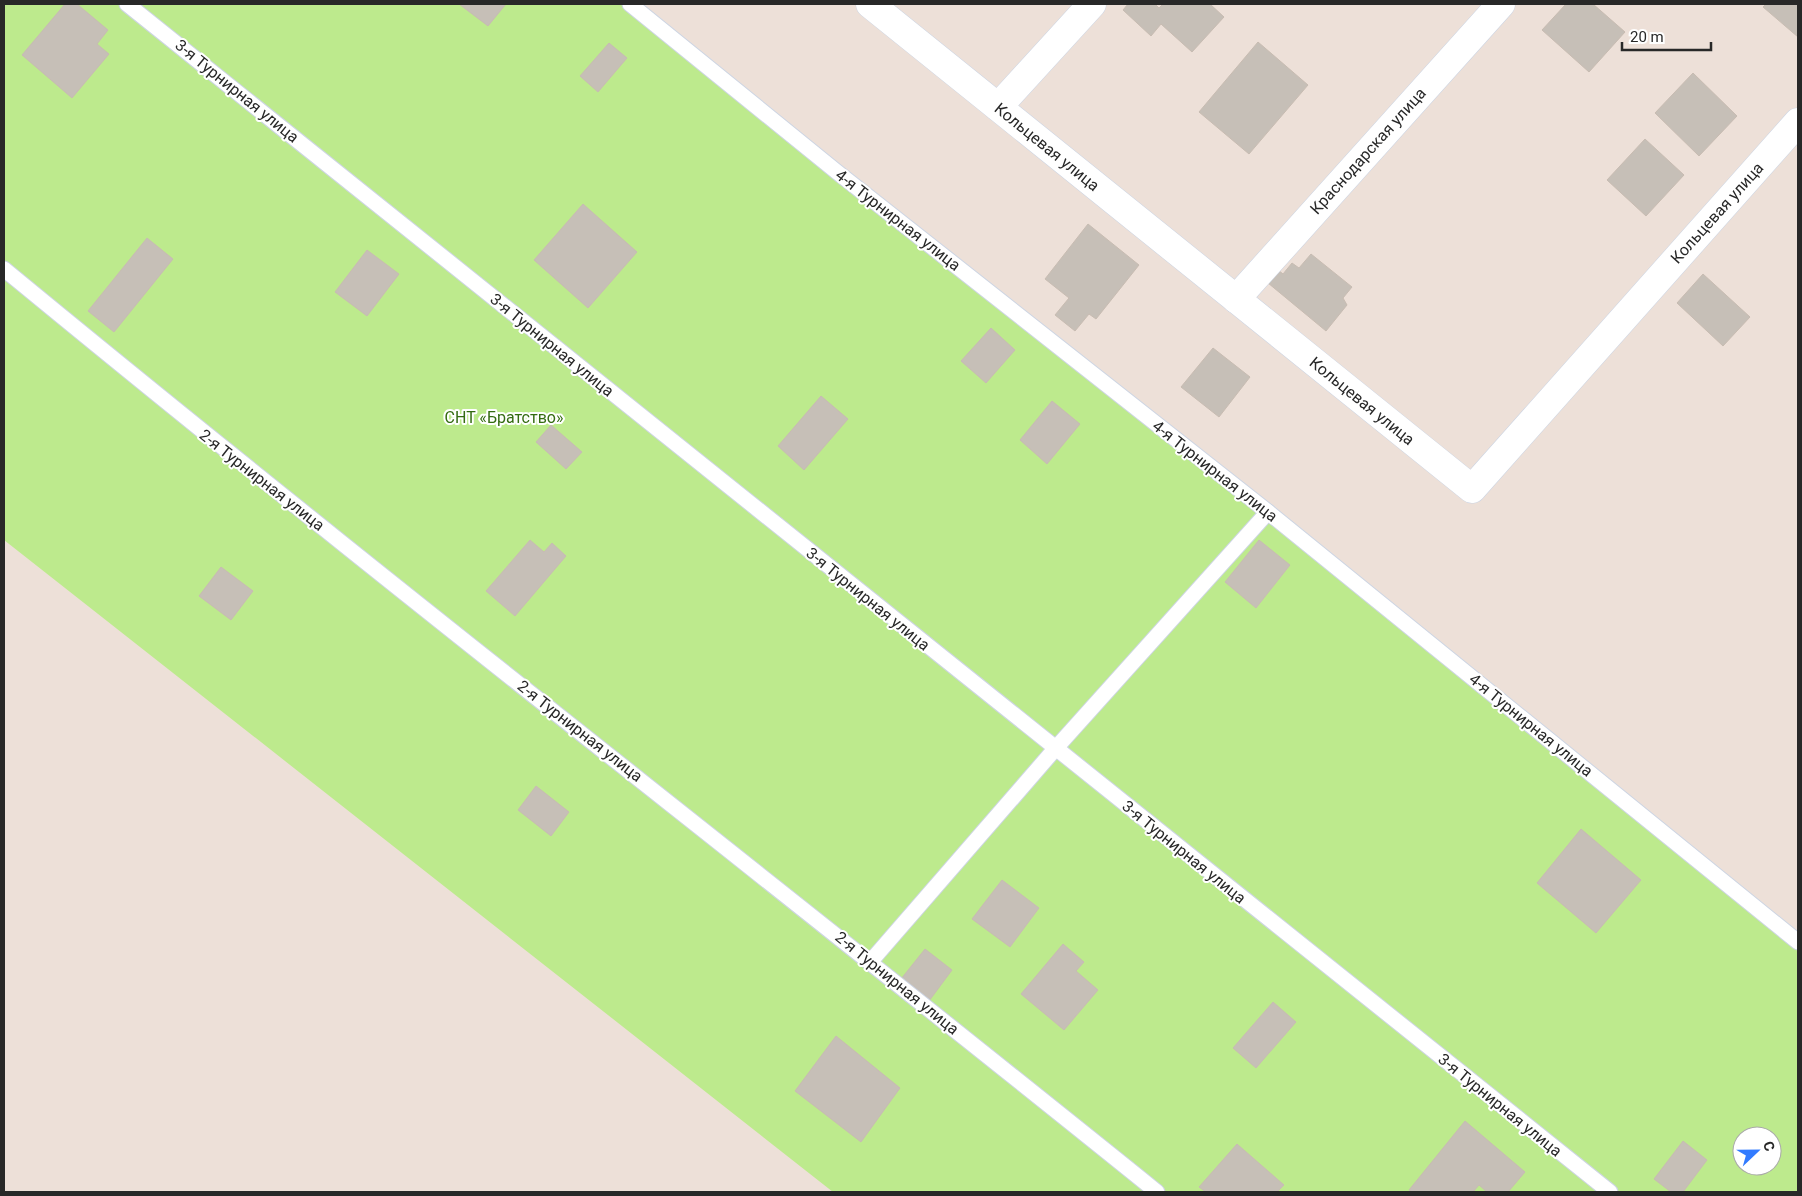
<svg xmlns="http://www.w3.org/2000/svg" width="1802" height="1196" font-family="Roboto,sans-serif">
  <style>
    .green { fill: #bdea8d; fill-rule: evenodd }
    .building { fill: #c6bfb7; stroke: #c8bcb2 }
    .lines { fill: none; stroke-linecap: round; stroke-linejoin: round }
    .lane-casing { stroke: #cdd5e3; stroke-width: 17 }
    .street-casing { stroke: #cdd5e3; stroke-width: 29 }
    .lane { stroke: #fff; stroke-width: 15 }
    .street { stroke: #fff; stroke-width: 28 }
    .labels { text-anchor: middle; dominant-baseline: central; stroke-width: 4; stroke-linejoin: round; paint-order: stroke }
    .street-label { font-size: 16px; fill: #282828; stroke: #fff }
    .park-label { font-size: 16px; fill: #346c11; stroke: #fff }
  </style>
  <rect width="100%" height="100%" fill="#ede0d8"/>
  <!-- green -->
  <path class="green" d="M4,4H639L1270,510L1798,938V1192H833L4,540ZM1742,1136H1772V1166H1742Z"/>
  <!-- building -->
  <g class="building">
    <path d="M65,4H77L108,30L97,44L109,54L72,98L22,55Z"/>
    <path d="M459,4H506L488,26Z"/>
    <path d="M1128,4H1155L1159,8L1163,4H1210L1224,17L1192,52L1161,24L1151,36L1123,10Z"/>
    <path d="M1566,4H1593L1625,32L1589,72L1542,30Z"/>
    <path d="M1766,4H1798V37L1763,7Z"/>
    <path d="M1258,42L1308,85L1249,154L1199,112Z"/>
    <path d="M609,43L627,58L598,92L580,76Z"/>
    <path d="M1693,73L1737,116L1699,156L1655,113Z"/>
    <path d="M1645,139L1684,175L1646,216L1607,180Z"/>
    <path d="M583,204L637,252L588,308L534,260Z"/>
    <path d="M1088,224L1139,265L1096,319L1089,314L1075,331L1055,315L1069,298L1045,279Z"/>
    <path d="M147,238L173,259L114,332L88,311Z"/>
    <path d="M367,250L399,274L367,316L335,292Z"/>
    <path d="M1311,254L1352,287L1343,298L1347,305L1326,331L1262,278L1272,265L1283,274L1292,263L1299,268Z"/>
    <path d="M1703,274L1750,317L1723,346L1677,303Z"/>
    <path d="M991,328L1015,350L986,383L961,361Z"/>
    <path d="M1213,348L1250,377L1219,417L1181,387Z"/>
    <path d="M821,396L848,419L804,470L778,446Z"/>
    <path d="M1052,401L1080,424L1047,464L1020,440Z"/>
    <path d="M551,425L582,452L566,469L536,442Z"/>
    <path d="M530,540L544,552L552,543L566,556L515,616L486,591Z"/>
    <path d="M1259,540L1290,565L1256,608L1225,582Z"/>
    <path d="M221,567L253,591L231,620L199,596Z"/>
    <path d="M536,786L569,812L551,836L518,810Z"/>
    <path d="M1581,829L1641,880L1596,933L1537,883Z"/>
    <path d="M1002,880L1039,908L1010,947L972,919Z"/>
    <path d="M1063,944L1084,962L1076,971L1098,990L1064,1030L1021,994Z"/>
    <path d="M925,949L952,970L929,1001L901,979Z"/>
    <path d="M1273,1002L1296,1022L1256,1068L1233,1048Z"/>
    <path d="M836,1036L900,1088L861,1142L795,1091Z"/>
    <path d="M1465,1121L1525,1172L1508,1192H1487L1479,1185L1473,1192H1412L1409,1190Z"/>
    <path d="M1683,1141L1707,1160L1683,1192H1671L1654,1179Z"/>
    <path d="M1237,1144L1284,1185L1277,1192H1206L1199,1187Z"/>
  </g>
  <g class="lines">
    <defs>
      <g id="lane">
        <path d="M127,4L1610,1192"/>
        <path d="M630,4L837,172L1268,512L1798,942"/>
        <path d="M4,269C384,582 774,883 1157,1192"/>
        <path d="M871,961L1055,749L1268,512"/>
      </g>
      <g id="street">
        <path d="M870,4L1472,489L1798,122"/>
        <path d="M998,107L1092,4"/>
        <path d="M1236,299L1501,4"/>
      </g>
    </defs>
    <!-- lane casing -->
    <use href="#lane" class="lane-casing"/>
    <!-- street casing -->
    <use href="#street" class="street-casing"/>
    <!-- lane -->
    <use href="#lane" class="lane"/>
    <!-- street -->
    <use href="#street" class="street"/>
  </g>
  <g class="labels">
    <!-- street labels -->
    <g class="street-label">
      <text transform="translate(237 91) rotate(39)">3-я Турнирная улица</text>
      <text transform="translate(1047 147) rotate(39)">Кольцевая улица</text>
      <text transform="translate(1368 151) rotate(-48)">Краснодарская улица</text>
      <text transform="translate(1717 213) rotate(-48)">Кольцевая улица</text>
      <text transform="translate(898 220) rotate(38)">4-я Турнирная улица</text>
      <text transform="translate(552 345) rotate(39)">3-я Турнирная улица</text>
      <text transform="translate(1362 401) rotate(39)">Кольцевая улица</text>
      <text transform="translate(1215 471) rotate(38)">4-я Турнирная улица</text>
      <text transform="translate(262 480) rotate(38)">2-я Турнирная улица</text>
      <text transform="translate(868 599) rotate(39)">3-я Турнирная улица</text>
      <text transform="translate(1531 725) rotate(39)">4-я Турнирная улица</text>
      <text transform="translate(580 731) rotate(38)">2-я Турнирная улица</text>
      <text transform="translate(1184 852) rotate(39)">3-я Турнирная улица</text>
      <text transform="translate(897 983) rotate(39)">2-я Турнирная улица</text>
      <text transform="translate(1500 1105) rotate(39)">3-я Турнирная улица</text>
    </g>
    <!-- park labels -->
    <g class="park-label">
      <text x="504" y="417">СНТ «Братство»</text>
    </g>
  </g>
  <!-- border -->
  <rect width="1802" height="1196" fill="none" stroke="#282828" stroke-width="10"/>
  <!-- north arrow -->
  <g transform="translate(1757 1151) rotate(68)"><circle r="24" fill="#ffffff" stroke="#a9a9a9"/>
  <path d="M0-4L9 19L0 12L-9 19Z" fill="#327bff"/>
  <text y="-8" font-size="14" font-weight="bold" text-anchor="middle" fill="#282828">С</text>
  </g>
  <!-- scale -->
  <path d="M1622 42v8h89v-8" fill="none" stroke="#282828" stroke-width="2.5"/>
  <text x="1630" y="42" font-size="15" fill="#282828" stroke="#ffffff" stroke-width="4" paint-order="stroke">20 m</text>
</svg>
